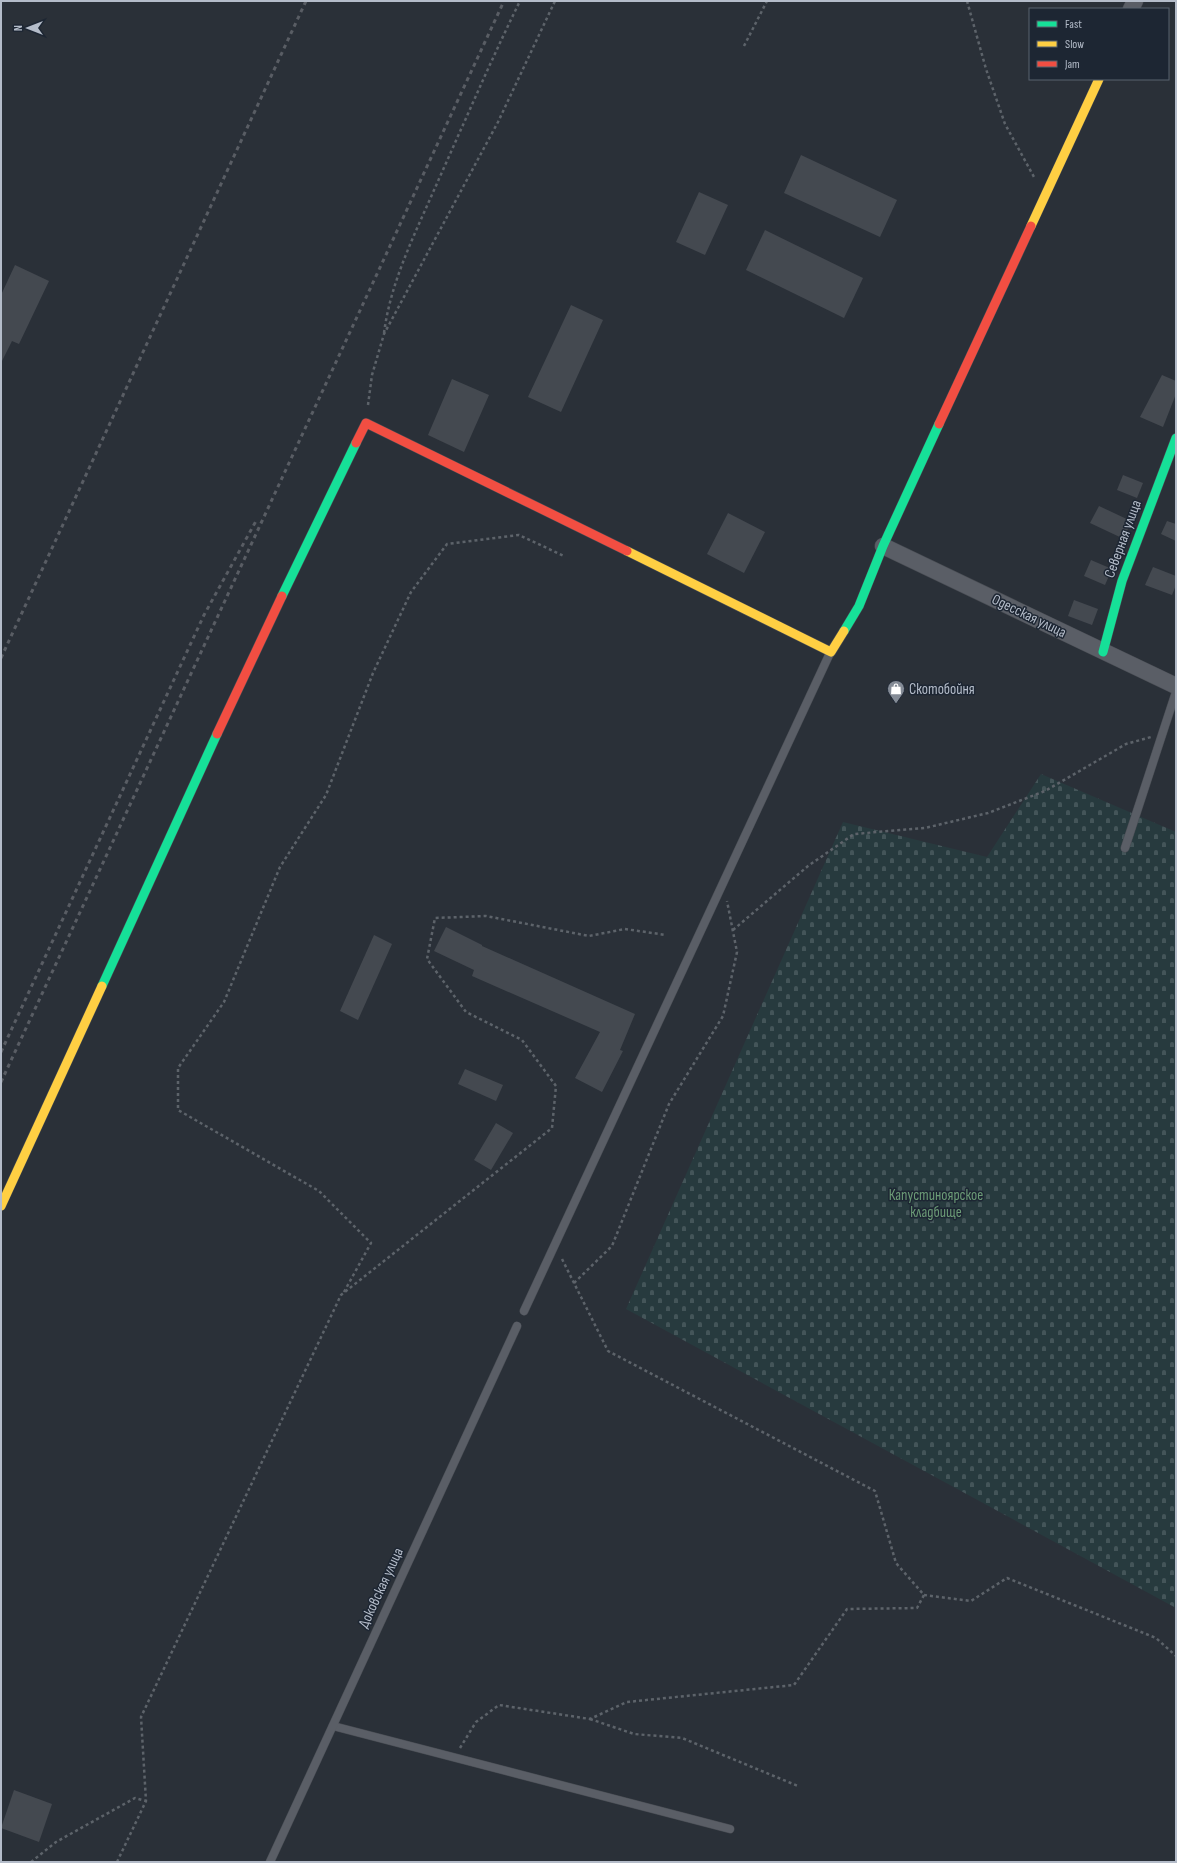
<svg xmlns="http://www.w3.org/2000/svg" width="1177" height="1863" font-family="'Sofia Sans Condensed',sans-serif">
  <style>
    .cemetery { fill: url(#cemetery-stones) }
    .building { fill: #444950 }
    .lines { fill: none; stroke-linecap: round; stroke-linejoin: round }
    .lane-casing { stroke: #484c53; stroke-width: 9 }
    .street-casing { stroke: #484c53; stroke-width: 17 }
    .fast-casing { stroke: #484c53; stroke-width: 10 }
    .slow-casing { stroke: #484c53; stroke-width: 10 }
    .jam-casing { stroke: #484c53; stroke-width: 10 }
    .path { stroke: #5d636a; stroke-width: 2.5; stroke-dasharray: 3 3; stroke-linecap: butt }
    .lane { stroke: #5a5e66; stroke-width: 8 }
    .street { stroke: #5a5e66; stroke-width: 16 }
    .fast { stroke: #16e098; stroke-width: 9 }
    .slow { stroke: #ffcf43; stroke-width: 9 }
    .jam { stroke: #f24e42; stroke-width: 9 }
    .rail { stroke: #595d64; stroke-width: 3; stroke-dasharray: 4 4; stroke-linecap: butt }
    .labels { text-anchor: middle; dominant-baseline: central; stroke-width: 3; stroke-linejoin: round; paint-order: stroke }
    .street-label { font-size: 15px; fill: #b4bcc9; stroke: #1d2633 }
    .poi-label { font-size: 15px; fill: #b4bcc9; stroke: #1d2633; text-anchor: start }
    .park-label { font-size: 15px; fill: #6b9a76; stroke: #1d2633 }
  </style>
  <defs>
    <pattern id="cemetery-stones" width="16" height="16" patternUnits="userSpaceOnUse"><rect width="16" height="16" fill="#273a3e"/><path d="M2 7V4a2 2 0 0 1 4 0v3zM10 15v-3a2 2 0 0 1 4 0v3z" fill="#445559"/></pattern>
  </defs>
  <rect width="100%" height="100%" fill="#2a3038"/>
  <!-- cemetery -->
  <path class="cemetery" d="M1041,774L1176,832V1608L626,1309L843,822L987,857Z"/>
  <!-- building -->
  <g class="building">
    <path d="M801,155L897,200L880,237L784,193Z"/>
    <path d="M699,192L728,205L705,255L676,242Z"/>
    <path d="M765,230L863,278L844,318L746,270Z"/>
    <path d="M15,265L49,281L19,344L12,341L1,363V295Z"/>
    <path d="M571,305L603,320L561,412L528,397Z"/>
    <path d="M1162,375L1176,381V394L1163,427L1140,417Z"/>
    <path d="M452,379L489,395L464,452L428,435Z"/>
    <path d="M1123,475L1143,483L1137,498L1117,490Z"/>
    <path d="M1099,506L1131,521L1124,539L1090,523Z"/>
    <path d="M728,513L765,532L744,573L707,554Z"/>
    <path d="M1167,521L1176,524V541L1161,534Z"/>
    <path d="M1091,560L1112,569L1105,585L1084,576Z"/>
    <path d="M1153,567L1176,576V585L1172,595L1145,585Z"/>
    <path d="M1074,600L1098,609L1092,625L1068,616Z"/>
    <path d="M446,927L482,945V946L635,1014L620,1050L623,1051L602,1092L575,1078L600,1032L472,976L474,970L434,951Z"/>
    <path d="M374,935L392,944L358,1020L340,1011Z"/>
    <path d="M465,1069L503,1085L496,1101L458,1084Z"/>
    <path d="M496,1123L513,1133L491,1170L474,1160Z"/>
    <path d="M14,1790L52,1804L39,1842L1,1828Z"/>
  </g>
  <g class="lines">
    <defs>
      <g id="lane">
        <path d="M1125,848L1176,692"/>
        <path d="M524,1311L830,653"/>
        <path d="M333,1726L730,1829"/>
        <path d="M270,1862L517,1326"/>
      </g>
      <g id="street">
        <path d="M1131,9L1135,1"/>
        <path d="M883,546L1176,686"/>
      </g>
      <g id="fast">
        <path d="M282,596L356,443"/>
        <path d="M844,631L859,606L883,546L939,424"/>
        <path d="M1103,652L1122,581L1176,438"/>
        <path d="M102,986L217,734"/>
      </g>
      <g id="slow">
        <path d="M1031,226L1099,79"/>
        <path d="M627,551L831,652L844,631"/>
        <path d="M1,1206L102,986"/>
      </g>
      <g id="jam">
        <path d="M939,424L1031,226"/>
        <path d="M356,443L366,423L627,551"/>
        <path d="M217,734L282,596"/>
      </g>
    </defs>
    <!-- lane casing -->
    <use href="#lane" class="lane-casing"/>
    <!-- street casing -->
    <use href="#street" class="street-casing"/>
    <!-- fast casing -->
    <use href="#fast" class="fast-casing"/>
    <!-- slow casing -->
    <use href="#slow" class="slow-casing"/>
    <!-- jam casing -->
    <use href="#jam" class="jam-casing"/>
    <!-- path -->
    <g class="path">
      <path d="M967,1L986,69L1005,124L1034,177"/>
      <path d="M744,46L767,1"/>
      <path d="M384,333C391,279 417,230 438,181C465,121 491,60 520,1"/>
      <path d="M368,405L372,375L384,334L498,122L555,1"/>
      <path d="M733,930L808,866L854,834L925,828L988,813L1045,791L1126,744L1151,737"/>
      <path d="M574,1283L612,1246L669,1104L723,1016L737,952L727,901"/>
      <path d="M344,1292L371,1243L319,1191L178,1110V1068L224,1002L280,867L326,795L373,673L411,592L447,544L519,535L564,556"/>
      <path d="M924,1595L971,1601L1007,1578L1156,1638L1176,1656"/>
      <path d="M590,1719L634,1734L682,1738L798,1786"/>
      <path d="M460,1748L476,1722L499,1705L590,1719L627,1702L794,1685L847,1609L917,1608L924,1595L896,1563L875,1491L608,1351L561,1257"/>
      <path d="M31,1862L56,1842L135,1798L146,1801"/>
      <path d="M117,1862L146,1801L141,1717L341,1295L552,1128L556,1086L522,1040L466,1012L427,959L435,918L486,916L589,936L625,929L666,935"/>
    </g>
    <!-- lane -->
    <use href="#lane" class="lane"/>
    <!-- street -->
    <use href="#street" class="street"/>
    <!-- fast -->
    <use href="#fast" class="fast"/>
    <!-- slow -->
    <use href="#slow" class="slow"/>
    <!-- jam -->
    <use href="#jam" class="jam"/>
    <!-- rail -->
    <g class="rail">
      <path d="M1,658L306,1"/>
      <path d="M1,1052L204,615L256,521"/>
      <path d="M1,1082L504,1"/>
    </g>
  </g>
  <!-- icons -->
  <defs>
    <symbol id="shop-pin" viewBox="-11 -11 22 30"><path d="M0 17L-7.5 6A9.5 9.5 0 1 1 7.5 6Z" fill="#848b96" stroke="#1d2633"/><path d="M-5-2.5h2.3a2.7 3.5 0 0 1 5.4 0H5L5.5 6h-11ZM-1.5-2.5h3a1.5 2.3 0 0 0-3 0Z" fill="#fff"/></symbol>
  </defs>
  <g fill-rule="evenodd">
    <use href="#shop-pin" x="886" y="679" width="20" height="27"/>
  </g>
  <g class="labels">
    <!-- street labels -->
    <g class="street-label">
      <text transform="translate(1123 539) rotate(-70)">Северная улица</text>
      <text transform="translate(1029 616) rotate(26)">Одесская улица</text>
      <text transform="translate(381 1588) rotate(-65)">Доковская улица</text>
    </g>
    <!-- poi labels -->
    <g class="poi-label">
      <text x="909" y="689">Скотобойня</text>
    </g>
    <!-- park labels -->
    <g class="park-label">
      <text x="936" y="1195">Капустиноярское<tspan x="936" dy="17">кладбище</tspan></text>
    </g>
  </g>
  <!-- border -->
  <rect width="1177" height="1863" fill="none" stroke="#b4bcc9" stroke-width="4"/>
  <!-- legend -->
  <rect x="1029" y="8" width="140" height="72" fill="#1d2633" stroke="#59626f"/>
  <rect x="1037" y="21" width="20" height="6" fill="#16e098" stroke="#59626f"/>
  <text x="1065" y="28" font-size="12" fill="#b4bcc9">Fast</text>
  <rect x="1037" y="41" width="20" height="6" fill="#ffcf43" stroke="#59626f"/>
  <text x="1065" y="48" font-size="12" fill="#b4bcc9">Slow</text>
  <rect x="1037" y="61" width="20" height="6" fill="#f24e42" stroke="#59626f"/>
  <text x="1065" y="68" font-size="12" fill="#b4bcc9">Jam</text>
  <!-- north arrow -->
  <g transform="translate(28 28) rotate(270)" stroke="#1d2633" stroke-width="3" paint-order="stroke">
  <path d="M0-3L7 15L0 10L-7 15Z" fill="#b4bcc9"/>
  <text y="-6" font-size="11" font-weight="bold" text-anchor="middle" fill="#b4bcc9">N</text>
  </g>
</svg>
